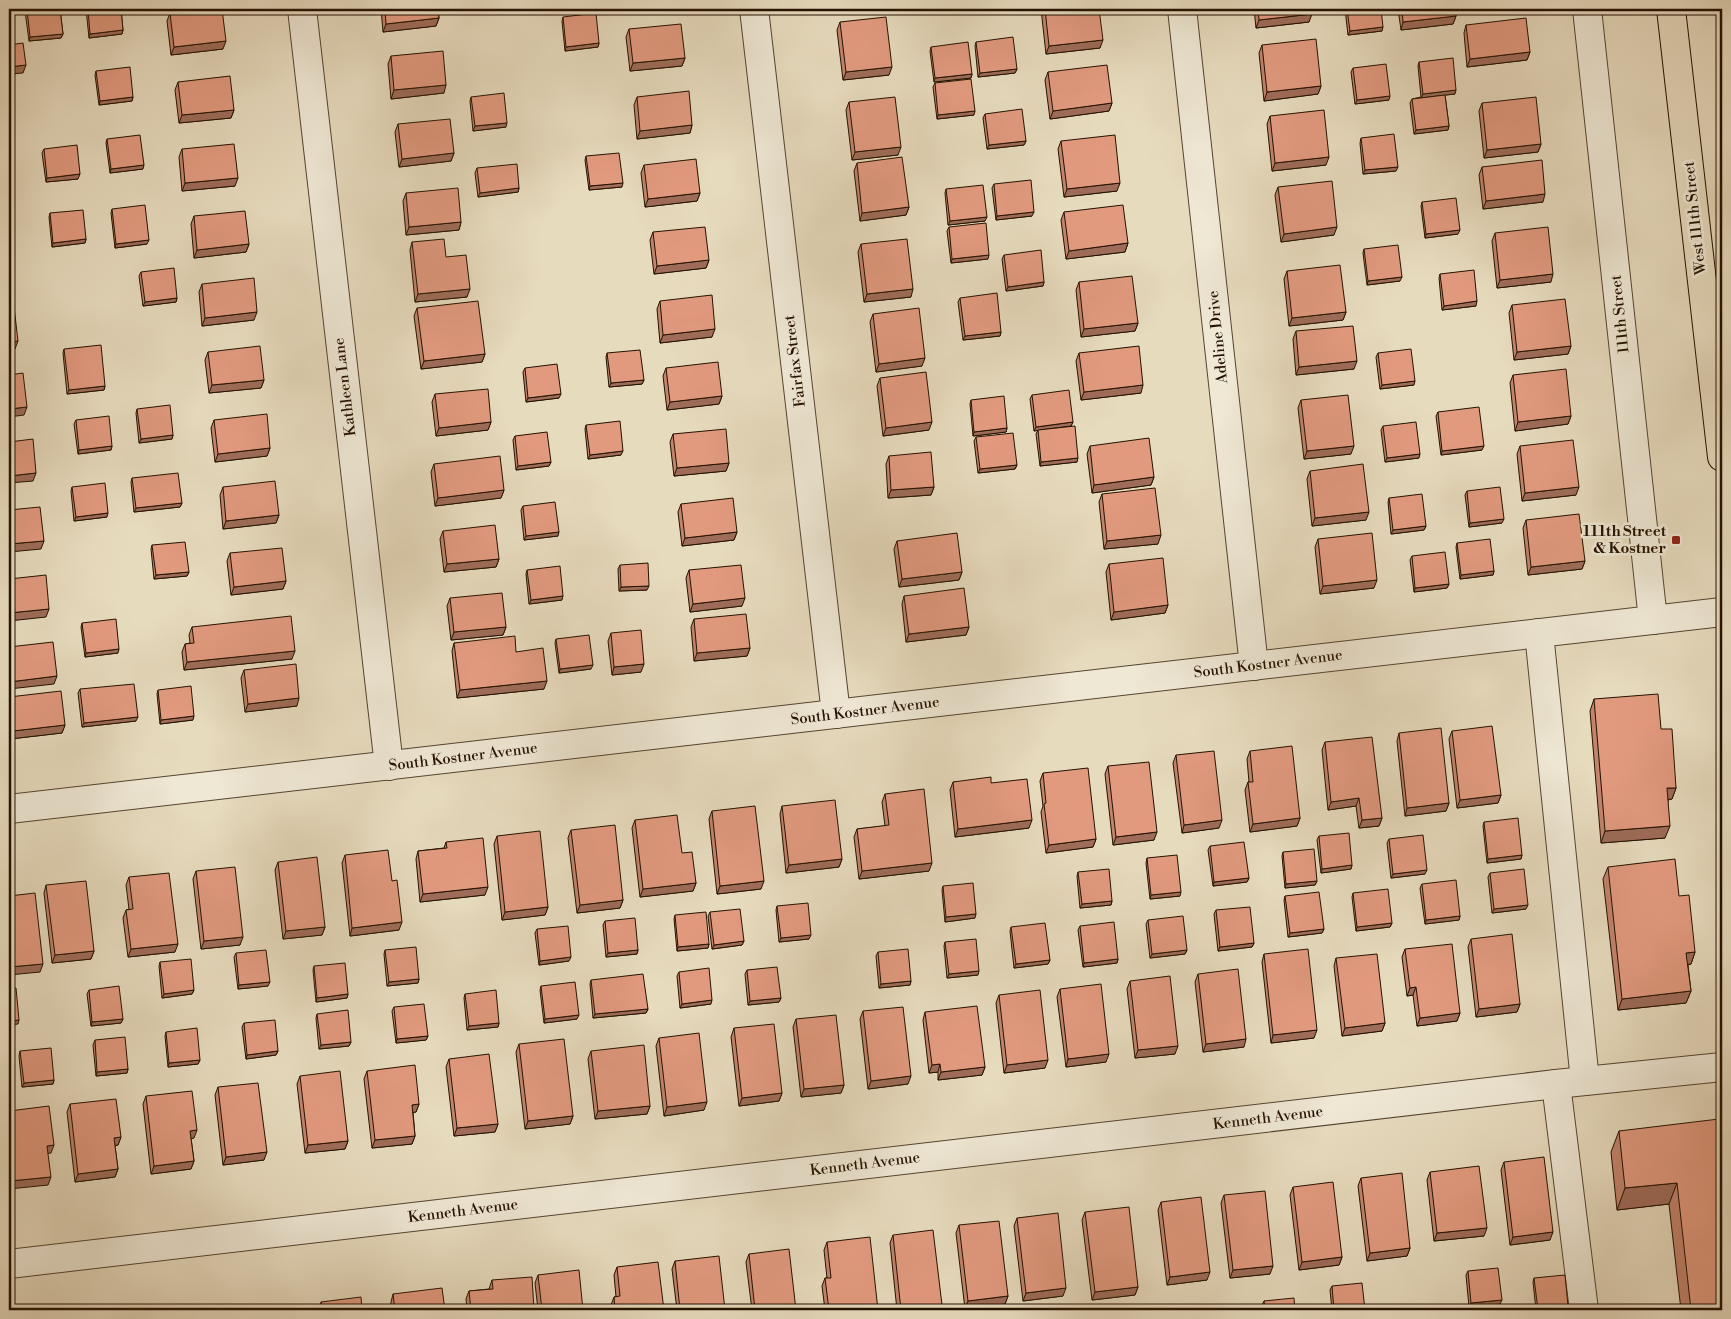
<svg xmlns="http://www.w3.org/2000/svg" width="1731" height="1319" font-family="'Libre Bodoni',serif">
  <style>
    .lines { fill: none; stroke-linecap: round; stroke-linejoin: round }
    .minor-casing { stroke: #554430; stroke-width: 30 }
    .major-casing { stroke: #241100; stroke-width: 30 }
    .minor { stroke: #efe8d5; stroke-width: 28 }
    .major { stroke: #e7dbbe; stroke-width: 28 }
    .wall { fill: #c2846d; stroke: #241100 }
    .shaded-wall { fill: #9e6c59; stroke: #241100 }
    .building { fill: #e29a7f; stroke: #241100 }
    .poi-dot { fill: #8f2418; stroke: #efe8d5; stroke-width: 2 }
    .labels { text-anchor: middle; dominant-baseline: central; stroke-width: 5; stroke-linejoin: round; paint-order: stroke }
    .street-label { font-size: 15px; fill: #241100; stroke: #efe8d5 }
    .poi-label { font-size: 15px; font-weight: bold; fill: #241100; stroke: #efe8d5; text-anchor: end }
  </style>
  <rect width="100%" height="100%" fill="#e7dbbe"/>
  <filter id="stains"><feTurbulence type="fractalNoise" baseFrequency=".004" numOctaves="4"/><feColorMatrix values="0 0 0 0 .2 0 0 0 0 .09 0 0 0 0 .02 0 0 0 .5 -.17"/></filter>
  <radialGradient id="worn" r=".72"><stop offset=".6" stop-color="#630" stop-opacity="0"/><stop offset="1" stop-color="#630" stop-opacity=".3"/></radialGradient>
  <g class="lines">
    <defs>
      <g id="minor">
        <path d="M302,9L389,766"/>
        <path d="M754,9L836,714"/>
        <path d="M1182,9L1254,666"/>
        <path d="M1587,9L1653,620"/>
        <path d="M1539,633L1585,1081"/>
        <path d="M9,809L1722,612"/>
        <path d="M1556,1084L1584,1310"/>
        <path d="M9,1264L1556,1084L1722,1067"/>
      </g>
      <path id="major" d="M1671,9L1722,457"/>
    </defs>
    <!-- minor casing -->
    <use href="#minor" class="minor-casing"/>
    <!-- major casing -->
    <use href="#major" class="major-casing"/>
    <!-- minor -->
    <use href="#minor" class="minor"/>
    <!-- major -->
    <use href="#major" class="major"/>
  </g>
  <!-- wall -->
  <g class="wall">
    <path d="M26,9H60L63,34L61,38L29,41L25,11Z"/>
    <path d="M86,9H121L123,30L122,34L89,38Z"/>
    <path d="M381,9H438L439,18L436,26L383,32Z"/>
    <path d="M1041,9H1099L1100,48L1046,54Z"/>
    <path d="M1254,9H1312L1309,22L1256,28Z"/>
    <path d="M1345,9H1381L1382,31L1348,35Z"/>
    <path d="M1398,9H1455L1456,16L1453,24L1401,30Z"/>
    <path d="M170,13L223,49L171,55L167,21Z"/>
    <path d="M563,17L599,43L598,47L565,51L562,21Z"/>
    <path d="M840,22L889,75L843,80L837,30Z"/>
    <path d="M1466,25L1530,52L1527,60L1467,67L1464,33Z"/>
    <path d="M629,29L685,58L682,66L630,71L626,37Z"/>
    <path d="M976,42L1017,69L1015,73L978,77L975,46Z"/>
    <path d="M1262,45L1321,86L1318,94L1264,101L1259,53Z"/>
    <path d="M931,47L972,74L971,78L934,82L930,51Z"/>
    <path d="M391,56L444,93L391,99L388,64Z"/>
    <path d="M1419,62L1455,94L1445,95L1449,126L1448,130L1414,134L1410,103L1412,99L1421,97L1418,66Z"/>
    <path d="M1353,68L1389,100L1355,104L1351,72Z"/>
    <path d="M96,71L133,97L132,101L99,105L95,75Z"/>
    <path d="M1048,72L1112,103L1109,111L1050,119L1045,80Z"/>
    <path d="M178,82L234,110L231,118L179,123L175,90Z"/>
    <path d="M935,83L974,115L937,119L933,87Z"/>
    <path d="M471,97L506,127L473,131L470,101Z"/>
    <path d="M637,97L692,125L690,133L637,139L634,105Z"/>
    <path d="M849,102L898,155L852,160L846,110Z"/>
    <path d="M1482,103L1541,144L1538,152L1484,158L1479,111Z"/>
    <path d="M985,114L1026,141L1024,145L987,149L983,118Z"/>
    <path d="M1270,116L1326,165L1272,171L1267,124Z"/>
    <path d="M398,124L454,153L451,161L399,167L395,132Z"/>
    <path d="M1361,138L1396,171L1363,174L1360,143Z"/>
    <path d="M107,139L143,169L110,173L106,143Z"/>
    <path d="M1061,141L1117,191L1064,197L1058,149Z"/>
    <path d="M44,149L78,179L46,182L42,153Z"/>
    <path d="M182,149L235,186L182,191L179,157Z"/>
    <path d="M586,156L622,187L589,190L585,160Z"/>
    <path d="M857,163L909,207L906,215L860,221L854,171Z"/>
    <path d="M644,165L700,193L697,201L645,207L641,173Z"/>
    <path d="M1482,167L1543,202L1483,209L1479,175Z"/>
    <path d="M477,168L519,188L518,192L478,197L475,173Z"/>
    <path d="M994,184L1032,216L996,220L992,188Z"/>
    <path d="M1278,187L1334,235L1281,242L1275,195Z"/>
    <path d="M946,189L985,221L948,225L945,193Z"/>
    <path d="M406,193L461,222L459,230L406,235L403,201Z"/>
    <path d="M1422,202L1458,234L1425,238L1421,206Z"/>
    <path d="M112,209L147,244L115,248L111,213Z"/>
    <path d="M1064,212L1128,243L1125,252L1066,259L1061,220Z"/>
    <path d="M50,213L86,239L85,243L52,247L49,217Z"/>
    <path d="M194,216L249,244L246,252L194,258L191,224Z"/>
    <path d="M949,227L988,259L951,263L947,231Z"/>
    <path d="M653,232L709,260L706,268L654,274L650,240Z"/>
    <path d="M1495,233L1551,282L1497,288L1492,241Z"/>
    <path d="M412,242L446,257L467,297L415,302L410,250Z"/>
    <path d="M861,244L911,297L864,302L858,252Z"/>
    <path d="M1364,249L1400,281L1367,285L1363,253Z"/>
    <path d="M1004,255L1044,282L1043,286L1006,291L1002,259Z"/>
    <path d="M1287,271L1346,312L1343,320L1289,326L1284,279Z"/>
    <path d="M141,272L177,298L176,302L143,306L139,276Z"/>
    <path d="M1440,274L1476,306L1442,310L1439,278Z"/>
    <path d="M1079,282L1138,323L1135,331L1081,337L1076,290Z"/>
    <path d="M202,284L254,320L202,326L199,292Z"/>
    <path d="M960,298L1001,332L1000,336L963,340L958,302Z"/>
    <path d="M660,301L712,337L660,343L657,309Z"/>
    <path d="M1512,305L1571,346L1568,354L1514,360L1509,313Z"/>
    <path d="M417,308L485,354L482,362L421,369L414,316Z"/>
    <path d="M873,314L922,366L876,372L870,322Z"/>
    <path d="M1296,331L1354,369L1296,375L1293,339Z"/>
    <path d="M64,349L105,386L104,390L67,394L63,353Z"/>
    <path d="M208,352L264,380L261,388L209,393L205,360Z"/>
    <path d="M607,353L644,380L642,384L609,387L606,357Z"/>
    <path d="M1079,353L1141,393L1081,400L1076,361Z"/>
    <path d="M1378,353L1414,385L1380,389L1376,357Z"/>
    <path d="M525,368L559,398L526,402L523,372Z"/>
    <path d="M666,368L722,396L719,404L667,410L663,376Z"/>
    <path d="M1513,375L1571,416L1568,424L1515,431L1510,383Z"/>
    <path d="M880,378L929,430L883,436L877,386Z"/>
    <path d="M435,394L491,422L488,430L436,436L432,402Z"/>
    <path d="M1032,395L1073,422L1071,426L1077,462L1040,466L1036,434L1038,430L1034,431L1030,399Z"/>
    <path d="M971,400L1007,428L1006,432L973,436L970,404Z"/>
    <path d="M1301,400L1351,454L1304,459L1298,408Z"/>
    <path d="M137,409L173,435L172,439L139,443L136,413Z"/>
    <path d="M1438,412L1482,450L1441,455L1436,416Z"/>
    <path d="M76,420L112,446L111,450L78,454L74,424Z"/>
    <path d="M214,420L270,448L267,456L215,462L211,428Z"/>
    <path d="M586,425L621,455L588,459L585,429Z"/>
    <path d="M1383,426L1419,458L1385,462L1381,430Z"/>
    <path d="M673,434L729,463L726,471L674,476L670,442Z"/>
    <path d="M515,436L551,462L549,466L516,470L513,440Z"/>
    <path d="M976,437L1017,465L1015,469L978,473L974,441Z"/>
    <path d="M1090,446L1154,477L1151,485L1092,493L1087,454Z"/>
    <path d="M1520,446L1576,495L1522,501L1517,454Z"/>
    <path d="M889,456L934,487L931,495L888,498L886,464Z"/>
    <path d="M434,464L504,490L501,498L435,506L431,472Z"/>
    <path d="M1310,471L1366,520L1312,526L1307,479Z"/>
    <path d="M132,478L182,503L180,507L134,512L131,482Z"/>
    <path d="M72,487L107,517L74,521L71,491Z"/>
    <path d="M223,487L279,515L276,523L223,529L220,495Z"/>
    <path d="M1467,491L1502,523L1469,527L1465,495Z"/>
    <path d="M1102,494L1158,544L1104,549L1099,502Z"/>
    <path d="M1389,498L1426,526L1424,530L1391,534L1388,502Z"/>
    <path d="M681,504L737,532L734,540L682,546L678,512Z"/>
    <path d="M523,506L558,536L524,540L521,510Z"/>
    <path d="M1526,520L1585,561L1582,569L1528,575L1523,528Z"/>
    <path d="M443,531L499,559L496,567L444,572L440,539Z"/>
    <path d="M1318,539L1374,588L1320,594L1315,547Z"/>
    <path d="M897,541L962,572L959,580L899,587L894,549Z"/>
    <path d="M1457,543L1494,571L1493,575L1460,579L1456,547Z"/>
    <path d="M152,545L189,572L187,576L154,579L151,549Z"/>
    <path d="M230,553L286,581L283,589L231,595L227,561Z"/>
    <path d="M1412,556L1449,584L1447,588L1414,592L1410,560Z"/>
    <path d="M1109,564L1168,605L1165,613L1111,620L1106,572Z"/>
    <path d="M620,565L647,590L619,591L618,569Z"/>
    <path d="M527,570L562,600L529,604L526,574Z"/>
    <path d="M689,570L742,606L690,612L686,578Z"/>
    <path d="M904,596L969,627L966,635L906,642L902,604Z"/>
    <path d="M450,598L506,627L503,635L451,640L447,606Z"/>
    <path d="M694,619L750,648L747,656L694,661L691,627Z"/>
    <path d="M82,623L118,653L85,657L81,627Z"/>
    <path d="M192,627L292,659L184,670L182,652L185,644L190,643L189,635Z"/>
    <path d="M611,633L641,672L612,675L608,641Z"/>
    <path d="M556,639L591,669L559,673L555,643Z"/>
    <path d="M454,643L516,652L544,689L457,698L452,651Z"/>
    <path d="M244,670L297,706L245,712L241,678Z"/>
    <path d="M80,689L136,721L82,727L78,693Z"/>
    <path d="M158,690L193,720L160,724L157,694Z"/>
    <path d="M9,697L65,725L62,733L10,739L9,730Z"/>
    <path d="M1594,699L1661,729L1676,788L1672,799L1668,800L1665,838L1601,843L1590,711Z"/>
    <path d="M1452,731L1501,795L1498,803L1457,808L1449,739Z"/>
    <path d="M1399,733L1449,803L1446,811L1405,816L1397,741Z"/>
    <path d="M1325,742L1382,818L1379,826L1359,828L1356,806L1328,810L1322,750Z"/>
    <path d="M1250,751L1300,818L1297,826L1250,832L1245,790L1248,782H1249L1247,759Z"/>
    <path d="M1176,755L1219,828L1182,833L1173,763Z"/>
    <path d="M1108,766L1154,840L1113,845L1105,774Z"/>
    <path d="M1043,773L1096,839L1093,847L1046,853L1041,812L1043,806L1040,781Z"/>
    <path d="M953,782L991,783L1029,828L955,837L950,790Z"/>
    <path d="M885,794L929,871L859,879L854,837L857,829L885,826L882,802Z"/>
    <path d="M782,806L842,859L839,867L786,873L780,814Z"/>
    <path d="M712,811L761,889L717,894L709,819Z"/>
    <path d="M635,820L682,853L696,883L693,891L640,897L632,828Z"/>
    <path d="M1484,822L1522,855L1521,859L1487,863L1483,826Z"/>
    <path d="M571,830L623,900L620,908L577,913L568,838Z"/>
    <path d="M497,836L548,907L545,915L502,920L494,844Z"/>
    <path d="M1319,836L1352,865L1351,869L1321,873L1317,840Z"/>
    <path d="M1389,839L1425,874L1391,878L1387,843Z"/>
    <path d="M446,842L485,895L420,902L416,859L418,851L444,848Z"/>
    <path d="M1210,846L1249,878L1247,882L1213,886L1208,850Z"/>
    <path d="M1283,852L1317,881L1315,885L1285,888L1282,856Z"/>
    <path d="M345,855L399,930L350,936L342,863Z"/>
    <path d="M1147,858L1180,896L1150,899L1146,863Z"/>
    <path d="M278,862L325,927L322,935L283,939L275,870Z"/>
    <path d="M1608,867L1695,952L1691,964L1688,965L1691,991L1686,1003L1618,1010L1603,879Z"/>
    <path d="M196,871L240,945L201,949L193,879Z"/>
    <path d="M1078,872L1112,901L1111,905L1080,908L1077,876Z"/>
    <path d="M1490,873L1526,909L1492,913L1488,877Z"/>
    <path d="M129,877L175,952L128,957L123,918L126,910L129,909L126,885Z"/>
    <path d="M1422,884L1460,916L1459,920L1425,924L1420,888Z"/>
    <path d="M46,885L94,951L91,959L52,963L44,893Z"/>
    <path d="M943,886L975,918L945,922L942,890Z"/>
    <path d="M1353,893L1392,923L1390,927L1356,931L1352,897Z"/>
    <path d="M1285,896L1324,929L1322,933L1288,937L1284,900Z"/>
    <path d="M777,906L809,939L779,942L776,910Z"/>
    <path d="M1216,910L1254,943L1252,947L1218,951L1214,914Z"/>
    <path d="M710,912L744,941L742,945L712,949L708,916Z"/>
    <path d="M675,915L709,944L708,948L677,951L674,919Z"/>
    <path d="M1148,920L1187,950L1185,954L1150,958L1146,924Z"/>
    <path d="M605,921L638,950L637,954L606,957L603,925Z"/>
    <path d="M1080,926L1118,959L1117,963L1083,967L1078,930Z"/>
    <path d="M1011,927L1050,960L1048,964L1014,968L1010,931Z"/>
    <path d="M537,929L569,961L539,965L535,933Z"/>
    <path d="M1471,939L1520,1004L1517,1012L1476,1017L1468,947Z"/>
    <path d="M945,942L978,975L947,978L944,946Z"/>
    <path d="M1405,949L1460,1013L1457,1021L1417,1026L1413,995L1407,996L1402,957Z"/>
    <path d="M385,950L419,979L418,983L387,986L384,954Z"/>
    <path d="M878,952L911,981L910,985L879,988L876,956Z"/>
    <path d="M236,953L268,986L238,989L234,957Z"/>
    <path d="M1264,954L1314,1038L1271,1043L1262,962Z"/>
    <path d="M1336,958L1385,1023L1382,1031L1342,1036L1334,966Z"/>
    <path d="M160,962L194,990L192,994L162,998L159,966Z"/>
    <path d="M314,966L348,994L347,998L316,1002L313,970Z"/>
    <path d="M747,970L781,998L779,1002L748,1005L745,974Z"/>
    <path d="M679,972L711,1004L680,1008L677,976Z"/>
    <path d="M1198,974L1244,1047L1203,1052L1195,982Z"/>
    <path d="M591,980L648,1009L646,1013L593,1018L590,984Z"/>
    <path d="M1130,981L1175,1054L1135,1058L1127,989Z"/>
    <path d="M541,986L577,1019L544,1023L540,990Z"/>
    <path d="M1060,989L1106,1062L1066,1067L1057,997Z"/>
    <path d="M89,990L123,1019L121,1023L91,1026L87,994Z"/>
    <path d="M465,994L499,1023L498,1027L467,1030L464,998Z"/>
    <path d="M999,995L1045,1068L1004,1073L996,1003Z"/>
    <path d="M394,1007L428,1036L426,1040L396,1043L392,1011Z"/>
    <path d="M863,1011L908,1084L868,1089L860,1019Z"/>
    <path d="M925,1012L985,1067L982,1075L938,1080V1072L929,1073L923,1020Z"/>
    <path d="M317,1014L351,1042L349,1046L319,1049L316,1018Z"/>
    <path d="M796,1019L844,1085L841,1093L801,1097L793,1027Z"/>
    <path d="M244,1023L278,1051L276,1055L246,1059L242,1027Z"/>
    <path d="M734,1028L782,1093L779,1101L739,1106L731,1037Z"/>
    <path d="M166,1032L200,1060L198,1064L168,1067L165,1036Z"/>
    <path d="M659,1038L704,1110L664,1116L656,1046Z"/>
    <path d="M95,1040L128,1069L127,1073L96,1076L93,1045Z"/>
    <path d="M519,1044L573,1116L570,1124L525,1129L516,1052Z"/>
    <path d="M20,1051L54,1080L53,1084L22,1087L19,1056Z"/>
    <path d="M591,1051L650,1106L647,1114L595,1119L588,1059Z"/>
    <path d="M449,1059L498,1124L495,1132L454,1136L446,1067Z"/>
    <path d="M367,1071L419,1104L416,1112H413L415,1136L412,1144L372,1148L364,1079Z"/>
    <path d="M300,1076L348,1141L345,1149L305,1153L297,1084Z"/>
    <path d="M218,1087L264,1160L223,1165L215,1095Z"/>
    <path d="M146,1096L194,1138H191L194,1161L191,1169L151,1174L143,1104Z"/>
    <path d="M70,1104L121,1137L118,1145L115,1146L118,1169L115,1177L75,1182L67,1112Z"/>
    <path d="M1619,1131L1722,1147V1310H1681L1669,1204L1617,1210L1611,1152Z"/>
    <path d="M1504,1162L1550,1240L1510,1245L1501,1170Z"/>
    <path d="M1430,1172L1484,1236L1434,1241L1427,1180Z"/>
    <path d="M1361,1178L1410,1248L1407,1256L1367,1261L1358,1186Z"/>
    <path d="M1293,1187L1342,1257L1339,1265L1299,1270L1290,1195Z"/>
    <path d="M1224,1195L1270,1274L1230,1278L1221,1203Z"/>
    <path d="M1161,1202L1207,1280L1167,1285L1158,1210Z"/>
    <path d="M1085,1212L1138,1287L1135,1295L1092,1300L1082,1220Z"/>
    <path d="M1017,1218L1063,1296L1023,1301L1014,1226Z"/>
    <path d="M959,1225L1008,1296L1005,1304L965,1309L956,1233Z"/>
    <path d="M893,1235L942,1305L940,1310H897L890,1243Z"/>
    <path d="M827,1242L878,1310H825L822,1286L825,1278H827L824,1250Z"/>
    <path d="M749,1254L796,1310H752L746,1262Z"/>
    <path d="M675,1261L725,1310H677L672,1269Z"/>
    <path d="M617,1267L664,1310H611V1305L614,1297H616L614,1275Z"/>
    <path d="M1468,1271L1500,1304L1469,1307L1466,1275Z"/>
    <path d="M538,1275L583,1310H538L535,1283Z"/>
    <path d="M1534,1278L1568,1306L1567,1310H1536L1533,1282Z"/>
    <path d="M492,1280L534,1310H467L466,1299L469,1291L489,1289Z"/>
    <path d="M1332,1286L1365,1310H1332L1330,1290Z"/>
    <path d="M393,1294L445,1310H391V1302Z"/>
    <path d="M1264,1301L1295,1310H1263L1262,1305Z"/>
    <path d="M321,1302L362,1310H319Z"/>
  </g>
  <!-- shaded-wall -->
  <g class="shaded-wall">
    <path d="M1312,14L1309,22L1256,28L1259,20Z"/>
    <path d="M1456,16L1453,24L1401,30L1403,22Z"/>
    <path d="M439,18L436,26L383,32L386,24Z"/>
    <path d="M1383,27L1382,31L1348,35L1350,31Z"/>
    <path d="M123,30L122,34L89,38L90,34Z"/>
    <path d="M63,34L61,38L29,41L30,37Z"/>
    <path d="M1103,40L1100,48L1046,54L1049,46Z"/>
    <path d="M226,41L223,49L171,55L174,47Z"/>
    <path d="M599,43L598,47L565,51L566,47Z"/>
    <path d="M1530,52L1527,60L1467,67L1470,59Z"/>
    <path d="M685,58L682,66L630,71L633,63Z"/>
    <path d="M26,65L23,73L9,74V67Z"/>
    <path d="M892,67L889,75L843,80L846,72Z"/>
    <path d="M1017,69L1015,73L978,77L980,73Z"/>
    <path d="M972,74L971,78L934,82L935,78Z"/>
    <path d="M446,85L444,93L391,99L394,90Z"/>
    <path d="M1321,86L1318,94L1264,101L1267,92Z"/>
    <path d="M1456,90L1455,94L1421,98L1423,94Z"/>
    <path d="M1390,96L1389,100L1355,104L1357,100Z"/>
    <path d="M133,97L132,101L99,105L100,101Z"/>
    <path d="M1112,103L1109,111L1050,119L1053,111Z"/>
    <path d="M234,110L231,118L179,123L182,115Z"/>
    <path d="M975,111L974,115L937,119L938,115Z"/>
    <path d="M507,123L506,127L473,131L475,126Z"/>
    <path d="M692,125L690,133L637,139L640,131Z"/>
    <path d="M1449,126L1448,130L1414,134L1416,130Z"/>
    <path d="M1026,141L1024,145L987,149L989,145Z"/>
    <path d="M1541,144L1538,152L1484,158L1487,150Z"/>
    <path d="M901,147L898,155L852,160L855,152Z"/>
    <path d="M454,153L451,161L399,167L402,159Z"/>
    <path d="M1329,157L1326,165L1272,171L1275,163Z"/>
    <path d="M144,165L143,169L110,173L111,169Z"/>
    <path d="M1398,167L1396,171L1363,174L1365,170Z"/>
    <path d="M80,174L78,179L46,182L47,178Z"/>
    <path d="M238,178L235,186L182,191L185,183Z"/>
    <path d="M623,183L622,187L589,190L590,186Z"/>
    <path d="M1120,183L1117,191L1064,197L1067,189Z"/>
    <path d="M519,188L518,192L478,197L480,193Z"/>
    <path d="M700,193L697,201L645,207L648,199Z"/>
    <path d="M1545,194L1543,202L1483,209L1486,201Z"/>
    <path d="M909,207L906,215L860,221L862,213Z"/>
    <path d="M1034,212L1032,216L996,220L997,216Z"/>
    <path d="M987,217L985,221L948,225L950,221Z"/>
    <path d="M461,222L459,230L406,235L409,227Z"/>
    <path d="M1337,227L1334,235L1281,242L1284,234Z"/>
    <path d="M1460,230L1458,234L1425,238L1426,234Z"/>
    <path d="M86,239L85,243L52,247L53,243Z"/>
    <path d="M149,240L147,244L115,248L116,244Z"/>
    <path d="M1128,243L1125,252L1066,259L1069,251Z"/>
    <path d="M249,244L246,252L194,258L197,250Z"/>
    <path d="M989,255L988,259L951,263L952,259Z"/>
    <path d="M709,260L706,268L654,274L657,266Z"/>
    <path d="M9,272H12L9,280Z"/>
    <path d="M1553,274L1551,282L1497,288L1500,280Z"/>
    <path d="M1402,277L1400,281L1367,285L1368,281Z"/>
    <path d="M1044,282L1043,286L1006,291L1008,287Z"/>
    <path d="M470,289L467,297L415,302L418,294Z"/>
    <path d="M913,289L911,297L864,302L867,294Z"/>
    <path d="M177,298L176,302L143,306L145,302Z"/>
    <path d="M1477,301L1476,306L1442,310L1444,306Z"/>
    <path d="M257,312L254,320L202,326L205,318Z"/>
    <path d="M1346,312L1343,320L1289,326L1292,318Z"/>
    <path d="M1138,323L1135,331L1081,337L1084,329Z"/>
    <path d="M715,329L712,337L660,343L663,335Z"/>
    <path d="M1001,332L1000,336L963,340L965,336Z"/>
    <path d="M18,341L15,349L9,350V342Z"/>
    <path d="M1571,346L1568,354L1514,360L1517,352Z"/>
    <path d="M485,354L482,362L421,369L424,361Z"/>
    <path d="M925,358L922,366L876,372L879,364Z"/>
    <path d="M1357,361L1354,369L1296,375L1299,367Z"/>
    <path d="M264,380L261,388L209,393L212,385Z"/>
    <path d="M644,380L642,384L609,387L611,383Z"/>
    <path d="M1415,381L1414,385L1380,389L1382,385Z"/>
    <path d="M1143,385L1141,393L1081,400L1084,392Z"/>
    <path d="M105,386L104,390L67,394L69,390Z"/>
    <path d="M561,394L559,398L526,402L528,398Z"/>
    <path d="M722,396L719,404L667,410L670,402Z"/>
    <path d="M27,407L24,415L9,417V409Z"/>
    <path d="M1571,416L1568,424L1515,431L1518,422Z"/>
    <path d="M491,422L488,430L436,436L439,428Z"/>
    <path d="M932,422L929,430L883,436L886,428Z"/>
    <path d="M1073,422L1071,426L1034,431L1036,427Z"/>
    <path d="M1007,428L1006,432L973,436L974,432Z"/>
    <path d="M173,435L172,439L139,443L141,439Z"/>
    <path d="M112,446L111,450L78,454L79,450Z"/>
    <path d="M1354,446L1351,454L1304,459L1307,451Z"/>
    <path d="M1484,446L1482,450L1441,455L1442,451Z"/>
    <path d="M270,448L267,456L215,462L218,454Z"/>
    <path d="M623,451L621,455L588,459L590,455Z"/>
    <path d="M1420,454L1419,458L1385,462L1387,458Z"/>
    <path d="M1078,458L1077,462L1040,466L1041,462Z"/>
    <path d="M551,462L549,466L516,470L518,466Z"/>
    <path d="M729,463L726,471L674,476L677,468Z"/>
    <path d="M1017,465L1015,469L978,473L980,469Z"/>
    <path d="M36,473L33,481L9,483V476Z"/>
    <path d="M1154,477L1151,485L1092,493L1094,485Z"/>
    <path d="M934,487L931,495L888,498L891,490Z"/>
    <path d="M1579,487L1576,495L1522,501L1525,493Z"/>
    <path d="M504,490L501,498L435,506L438,498Z"/>
    <path d="M182,503L180,507L134,512L136,508Z"/>
    <path d="M1369,512L1366,520L1312,526L1315,518Z"/>
    <path d="M108,513L107,517L74,521L76,517Z"/>
    <path d="M279,515L276,523L223,529L226,521Z"/>
    <path d="M1504,519L1502,523L1469,527L1470,523Z"/>
    <path d="M1426,526L1424,530L1391,534L1393,530Z"/>
    <path d="M559,532L558,536L524,540L526,536Z"/>
    <path d="M737,532L734,540L682,546L685,538Z"/>
    <path d="M1161,535L1158,544L1104,549L1107,541Z"/>
    <path d="M44,541L41,549L9,552V544Z"/>
    <path d="M499,559L496,567L444,572L447,564Z"/>
    <path d="M1585,561L1582,569L1528,575L1531,567Z"/>
    <path d="M1494,571L1493,575L1460,579L1461,575Z"/>
    <path d="M189,572L187,576L154,579L156,575Z"/>
    <path d="M962,572L959,580L899,587L902,579Z"/>
    <path d="M1377,580L1374,588L1320,594L1323,586Z"/>
    <path d="M286,581L283,589L231,595L234,587Z"/>
    <path d="M1449,584L1447,588L1414,592L1415,588Z"/>
    <path d="M649,586L647,590L619,591L621,587Z"/>
    <path d="M563,596L562,600L529,604L531,600Z"/>
    <path d="M745,598L742,606L690,612L693,604Z"/>
    <path d="M1168,605L1165,613L1111,620L1114,612Z"/>
    <path d="M49,609L46,617L9,621V613Z"/>
    <path d="M506,627L503,635L451,640L454,632Z"/>
    <path d="M969,627L966,635L906,642L909,634Z"/>
    <path d="M750,648L747,656L694,661L697,653Z"/>
    <path d="M119,649L118,653L85,657L86,653Z"/>
    <path d="M295,651L292,659L184,670L187,662Z"/>
    <path d="M644,664L641,672L612,675L614,667Z"/>
    <path d="M593,665L591,669L559,673L560,669Z"/>
    <path d="M57,676L54,684L9,689V682Z"/>
    <path d="M547,681L544,689L457,698L460,690Z"/>
    <path d="M299,698L297,706L245,712L248,704Z"/>
    <path d="M194,716L193,720L160,724L161,720Z"/>
    <path d="M138,717L136,721L82,727L84,723Z"/>
    <path d="M65,725L62,733L10,739L13,731Z"/>
    <path d="M1667,788H1676L1672,799L1663,800Z"/>
    <path d="M1501,795L1498,803L1457,808L1460,800Z"/>
    <path d="M1359,798L1356,806L1328,810L1331,802Z"/>
    <path d="M1449,803L1446,811L1405,816L1407,808Z"/>
    <path d="M1300,818L1297,826L1250,832L1253,824Z"/>
    <path d="M1382,818L1379,826L1359,828L1362,820Z"/>
    <path d="M1032,820L1029,828L955,837L958,829Z"/>
    <path d="M1222,820L1219,828L1182,833L1184,825Z"/>
    <path d="M1670,826L1665,838L1601,843L1605,831Z"/>
    <path d="M1157,832L1154,840L1113,845L1116,837Z"/>
    <path d="M1096,839L1093,847L1046,853L1049,845Z"/>
    <path d="M1522,855L1521,859L1487,863L1488,859Z"/>
    <path d="M842,859L839,867L786,873L789,865Z"/>
    <path d="M932,863L929,871L859,879L862,871Z"/>
    <path d="M1352,865L1351,869L1321,873L1322,869Z"/>
    <path d="M1427,870L1425,874L1391,878L1393,874Z"/>
    <path d="M1249,878L1247,882L1213,886L1214,882Z"/>
    <path d="M764,881L761,889L717,894L720,886Z"/>
    <path d="M1317,881L1315,885L1285,888L1286,884Z"/>
    <path d="M696,883L693,891L640,897L643,889Z"/>
    <path d="M488,887L485,895L420,902L423,894Z"/>
    <path d="M1181,892L1180,896L1150,899L1151,895Z"/>
    <path d="M623,900L620,908L577,913L580,905Z"/>
    <path d="M1112,901L1111,905L1080,908L1082,904Z"/>
    <path d="M1528,905L1526,909L1492,913L1494,909Z"/>
    <path d="M548,907L545,915L502,920L505,912Z"/>
    <path d="M976,914L975,918L945,922L946,917Z"/>
    <path d="M1460,916L1459,920L1425,924L1426,920Z"/>
    <path d="M402,922L399,930L350,936L352,928Z"/>
    <path d="M1392,923L1390,927L1356,931L1357,927Z"/>
    <path d="M325,927L322,935L283,939L286,931Z"/>
    <path d="M1324,929L1322,933L1288,937L1290,933Z"/>
    <path d="M811,935L809,939L779,942L781,938Z"/>
    <path d="M243,937L240,945L201,949L204,941Z"/>
    <path d="M744,941L742,945L712,949L714,945Z"/>
    <path d="M1254,943L1252,947L1218,951L1220,947Z"/>
    <path d="M178,944L175,952L128,957L131,949Z"/>
    <path d="M709,944L708,948L677,951L678,947Z"/>
    <path d="M638,950L637,954L606,957L608,953Z"/>
    <path d="M1187,950L1185,954L1150,958L1152,954Z"/>
    <path d="M94,951L91,959L52,963L55,955Z"/>
    <path d="M1695,952L1691,964L1682,965L1686,953Z"/>
    <path d="M571,957L569,961L539,965L540,961Z"/>
    <path d="M1118,959L1117,963L1083,967L1084,963Z"/>
    <path d="M1050,960L1048,964L1014,968L1016,964Z"/>
    <path d="M43,964L40,972L9,975V967Z"/>
    <path d="M979,971L978,975L947,978L949,974Z"/>
    <path d="M419,979L418,983L387,986L389,982Z"/>
    <path d="M911,981L910,985L879,988L881,984Z"/>
    <path d="M270,982L268,986L238,989L239,985Z"/>
    <path d="M1416,987L1413,995L1407,996L1410,988Z"/>
    <path d="M194,990L192,994L162,998L164,994Z"/>
    <path d="M1691,991L1686,1003L1618,1010L1622,999Z"/>
    <path d="M348,994L347,998L316,1002L317,998Z"/>
    <path d="M781,998L779,1002L748,1005L750,1001Z"/>
    <path d="M712,1000L711,1004L680,1008L682,1004Z"/>
    <path d="M1520,1004L1517,1012L1476,1017L1479,1009Z"/>
    <path d="M648,1009L646,1013L593,1018L595,1014Z"/>
    <path d="M1460,1013L1457,1021L1417,1026L1420,1018Z"/>
    <path d="M579,1015L577,1019L544,1023L545,1019Z"/>
    <path d="M123,1019L121,1023L91,1026L92,1022Z"/>
    <path d="M19,1020L18,1024L9,1025V1021Z"/>
    <path d="M499,1023L498,1027L467,1030L469,1026Z"/>
    <path d="M1385,1023L1382,1031L1342,1036L1345,1028Z"/>
    <path d="M1317,1030L1314,1038L1271,1043L1273,1035Z"/>
    <path d="M428,1036L426,1040L396,1043L397,1039Z"/>
    <path d="M1246,1039L1244,1047L1203,1052L1206,1044Z"/>
    <path d="M351,1042L349,1046L319,1049L321,1045Z"/>
    <path d="M1178,1046L1175,1054L1135,1058L1138,1050Z"/>
    <path d="M278,1051L276,1055L246,1059L247,1055Z"/>
    <path d="M1109,1054L1106,1062L1066,1067L1068,1059Z"/>
    <path d="M200,1060L198,1064L168,1067L169,1063Z"/>
    <path d="M1048,1060L1045,1068L1004,1073L1007,1065Z"/>
    <path d="M940,1064L938,1072L929,1073L932,1065Z"/>
    <path d="M985,1067L982,1075L938,1080L941,1072Z"/>
    <path d="M128,1069L127,1073L96,1076L97,1072Z"/>
    <path d="M911,1076L908,1084L868,1089L871,1081Z"/>
    <path d="M54,1080L53,1084L22,1087L24,1083Z"/>
    <path d="M844,1085L841,1093L801,1097L804,1089Z"/>
    <path d="M782,1093L779,1101L739,1106L742,1098Z"/>
    <path d="M707,1102L704,1110L664,1116L667,1107Z"/>
    <path d="M419,1104L416,1112L409,1113L412,1105Z"/>
    <path d="M650,1106L647,1114L595,1119L598,1111Z"/>
    <path d="M573,1116L570,1124L525,1129L528,1121Z"/>
    <path d="M498,1124L495,1132L454,1136L457,1128Z"/>
    <path d="M197,1130L194,1138L188,1139L190,1131Z"/>
    <path d="M415,1136L412,1144L372,1148L375,1140Z"/>
    <path d="M121,1137L118,1145L112,1146L114,1138Z"/>
    <path d="M348,1141L345,1149L305,1153L308,1145Z"/>
    <path d="M54,1145L51,1153L44,1154L47,1146Z"/>
    <path d="M267,1152L264,1160L223,1165L226,1157Z"/>
    <path d="M194,1161L191,1169L151,1174L154,1166Z"/>
    <path d="M118,1169L115,1177L75,1182L78,1174Z"/>
    <path d="M51,1177L48,1185L9,1189V1185L10,1181Z"/>
    <path d="M1677,1183L1669,1204L1617,1210L1625,1188Z"/>
    <path d="M1487,1228L1484,1236L1434,1241L1437,1233Z"/>
    <path d="M1553,1232L1550,1240L1510,1245L1513,1237Z"/>
    <path d="M1410,1248L1407,1256L1367,1261L1370,1253Z"/>
    <path d="M1342,1257L1339,1265L1299,1270L1302,1262Z"/>
    <path d="M1273,1266L1270,1274L1230,1278L1233,1270Z"/>
    <path d="M1210,1272L1207,1280L1167,1285L1170,1277Z"/>
    <path d="M1138,1287L1135,1295L1092,1300L1095,1292Z"/>
    <path d="M1066,1288L1063,1296L1023,1301L1026,1293Z"/>
    <path d="M1008,1296L1005,1304L965,1309L968,1301Z"/>
    <path d="M1502,1300L1500,1304L1469,1307L1471,1303Z"/>
    <path d="M942,1305L940,1310H901Z"/>
    <path d="M1568,1306L1567,1310H1538Z"/>
  </g>
  <!-- building -->
  <g class="building">
    <path d="M27,9H60L63,34L30,37Z"/>
    <path d="M88,9H121L123,30L90,34Z"/>
    <path d="M213,9H222L226,41L174,47L170,13Z"/>
    <path d="M385,9H438L439,18L386,24Z"/>
    <path d="M1045,9H1099L1103,40L1049,46Z"/>
    <path d="M1258,9H1312V14L1259,20Z"/>
    <path d="M1347,9H1381L1383,27L1350,31Z"/>
    <path d="M1402,9H1455L1456,16L1403,22Z"/>
    <path d="M596,13L599,43L566,47L563,17Z"/>
    <path d="M886,17L892,67L846,72L840,22Z"/>
    <path d="M1526,18L1530,52L1470,59L1466,25Z"/>
    <path d="M681,24L685,58L633,63L629,29Z"/>
    <path d="M1013,37L1017,69L980,73L976,42Z"/>
    <path d="M1316,39L1321,86L1267,92L1262,45Z"/>
    <path d="M968,42L972,74L935,78L931,47Z"/>
    <path d="M23,43L26,65L9,67V45Z"/>
    <path d="M443,51L446,85L394,90L391,56Z"/>
    <path d="M1453,58L1456,90L1423,94L1419,62Z"/>
    <path d="M1386,64L1390,96L1357,100L1353,68Z"/>
    <path d="M1107,65L1112,103L1053,111L1048,72Z"/>
    <path d="M130,67L133,97L100,101L96,71Z"/>
    <path d="M230,76L234,110L182,115L178,82Z"/>
    <path d="M971,79L975,111L938,115L935,83Z"/>
    <path d="M689,91L692,125L640,131L637,97Z"/>
    <path d="M504,93L507,123L475,126L471,97Z"/>
    <path d="M1445,95L1449,126L1416,130L1412,99Z"/>
    <path d="M895,97L901,147L855,152L849,102Z"/>
    <path d="M1536,97L1541,144L1487,150L1482,103Z"/>
    <path d="M1022,109L1026,141L989,145L985,114Z"/>
    <path d="M1324,110L1329,157L1275,163L1270,116Z"/>
    <path d="M450,119L454,153L402,159L398,124Z"/>
    <path d="M1394,134L1398,167L1365,170L1361,138Z"/>
    <path d="M140,135L144,165L111,169L107,139Z"/>
    <path d="M1115,135L1120,183L1067,189L1061,141Z"/>
    <path d="M234,144L238,178L185,183L182,149Z"/>
    <path d="M77,145L80,174L47,178L44,149Z"/>
    <path d="M619,153L623,183L590,186L586,156Z"/>
    <path d="M902,157L909,207L862,213L857,163Z"/>
    <path d="M696,159L700,193L648,199L644,165Z"/>
    <path d="M1542,160L1545,194L1486,201L1482,167Z"/>
    <path d="M517,164L519,188L480,193L477,168Z"/>
    <path d="M1031,180L1034,212L997,216L994,184Z"/>
    <path d="M1332,181L1337,227L1284,234L1278,187Z"/>
    <path d="M983,185L987,217L950,221L946,189Z"/>
    <path d="M458,188L461,222L409,227L406,193Z"/>
    <path d="M1456,198L1460,230L1426,234L1422,202Z"/>
    <path d="M145,205L149,240L116,244L112,209Z"/>
    <path d="M1123,205L1128,243L1069,251L1064,212Z"/>
    <path d="M83,210L86,239L53,243L50,213Z"/>
    <path d="M245,211L249,244L197,250L194,216Z"/>
    <path d="M986,223L989,255L952,259L949,227Z"/>
    <path d="M705,227L709,260L657,266L653,232Z"/>
    <path d="M1548,227L1553,274L1500,280L1495,233Z"/>
    <path d="M444,239L446,257L466,255L470,289L418,294L412,242Z"/>
    <path d="M907,239L913,289L867,294L861,244Z"/>
    <path d="M9,243L12,272H9Z"/>
    <path d="M1398,245L1402,277L1368,281L1364,249Z"/>
    <path d="M1041,250L1044,282L1008,287L1004,255Z"/>
    <path d="M1340,265L1346,312L1292,318L1287,271Z"/>
    <path d="M174,268L177,298L145,302L141,272Z"/>
    <path d="M1474,270L1477,301L1444,306L1440,274Z"/>
    <path d="M1132,276L1138,323L1084,329L1079,282Z"/>
    <path d="M254,278L257,312L205,318L202,284Z"/>
    <path d="M997,293L1001,332L965,336L960,298Z"/>
    <path d="M712,295L715,329L663,335L660,301Z"/>
    <path d="M1565,299L1571,346L1517,352L1512,305Z"/>
    <path d="M478,301L485,354L424,361L417,308Z"/>
    <path d="M14,307L18,341L9,342V308Z"/>
    <path d="M919,308L925,358L879,364L873,314Z"/>
    <path d="M1353,326L1357,361L1299,367L1296,331Z"/>
    <path d="M101,345L105,386L69,390L64,349Z"/>
    <path d="M260,346L264,380L212,385L208,352Z"/>
    <path d="M1139,346L1143,385L1084,392L1079,353Z"/>
    <path d="M1411,349L1415,381L1382,385L1378,353Z"/>
    <path d="M640,350L644,380L611,383L607,353Z"/>
    <path d="M718,362L722,396L670,402L666,368Z"/>
    <path d="M557,364L561,394L528,398L525,368Z"/>
    <path d="M1566,369L1571,416L1518,422L1513,375Z"/>
    <path d="M926,372L932,422L886,428L880,378Z"/>
    <path d="M23,373L27,407L9,409V375Z"/>
    <path d="M488,389L491,422L439,428L435,394Z"/>
    <path d="M1069,390L1073,422L1036,427L1032,395Z"/>
    <path d="M1348,395L1354,446L1307,451L1301,400Z"/>
    <path d="M1004,396L1007,428L974,432L971,400Z"/>
    <path d="M170,405L173,435L141,439L137,409Z"/>
    <path d="M1479,407L1484,446L1442,451L1438,412Z"/>
    <path d="M267,414L270,448L218,454L214,420Z"/>
    <path d="M109,416L112,446L79,450L76,420Z"/>
    <path d="M620,421L623,451L590,455L586,425Z"/>
    <path d="M1416,422L1420,454L1387,458L1383,426Z"/>
    <path d="M1075,426L1078,458L1041,462L1038,430Z"/>
    <path d="M726,429L729,463L677,468L673,434Z"/>
    <path d="M547,432L551,462L518,466L515,436Z"/>
    <path d="M1013,433L1017,465L980,469L976,437Z"/>
    <path d="M1149,438L1154,477L1094,485L1090,446Z"/>
    <path d="M33,439L36,473L9,476V442Z"/>
    <path d="M1573,440L1579,487L1525,493L1520,446Z"/>
    <path d="M931,452L934,487L891,490L889,456Z"/>
    <path d="M500,456L504,490L438,498L434,464Z"/>
    <path d="M1363,464L1369,512L1315,518L1310,471Z"/>
    <path d="M178,473L182,503L136,508L132,478Z"/>
    <path d="M275,481L279,515L226,521L223,487Z"/>
    <path d="M105,483L108,513L76,517L72,487Z"/>
    <path d="M1500,487L1504,519L1470,523L1467,491Z"/>
    <path d="M1155,488L1161,535L1107,541L1102,494Z"/>
    <path d="M1422,494L1426,526L1393,530L1389,498Z"/>
    <path d="M733,498L737,532L685,538L681,504Z"/>
    <path d="M555,502L559,532L526,536L523,506Z"/>
    <path d="M40,507L44,541L9,544V510Z"/>
    <path d="M1579,514L1585,561L1531,567L1526,520Z"/>
    <path d="M495,525L499,559L447,564L443,531Z"/>
    <path d="M957,533L962,572L902,579L897,541Z"/>
    <path d="M1372,533L1377,580L1323,586L1318,539Z"/>
    <path d="M1490,539L1494,571L1461,575L1457,543Z"/>
    <path d="M185,542L189,572L156,575L152,545Z"/>
    <path d="M282,548L286,581L234,587L230,553Z"/>
    <path d="M1445,552L1449,584L1415,588L1412,556Z"/>
    <path d="M1163,558L1168,605L1114,612L1109,564Z"/>
    <path d="M648,563L649,586L621,587L620,565Z"/>
    <path d="M741,565L745,598L693,604L689,570Z"/>
    <path d="M560,566L563,596L531,600L527,570Z"/>
    <path d="M46,575L49,609L9,613V579Z"/>
    <path d="M964,588L969,627L909,634L904,596Z"/>
    <path d="M502,593L506,627L454,632L450,598Z"/>
    <path d="M746,614L750,648L697,653L694,619Z"/>
    <path d="M291,616L295,651L187,662L185,644L194,643L192,627Z"/>
    <path d="M116,619L119,649L86,653L82,623Z"/>
    <path d="M641,630L644,664L614,667L611,633Z"/>
    <path d="M589,635L593,665L560,669L556,639Z"/>
    <path d="M515,636L516,652L543,648L547,681L460,690L454,643Z"/>
    <path d="M53,642L57,676L9,682V647Z"/>
    <path d="M296,664L299,698L248,704L244,670Z"/>
    <path d="M134,684L138,717L84,723L80,689Z"/>
    <path d="M191,686L194,716L161,720L158,690Z"/>
    <path d="M61,691L65,725L13,731L9,697Z"/>
    <path d="M1658,694L1661,729H1672L1676,788H1667L1670,826L1605,831L1594,699Z"/>
    <path d="M1492,726L1501,795L1460,800L1452,731Z"/>
    <path d="M1441,728L1449,803L1407,808L1399,733Z"/>
    <path d="M1372,737L1382,818L1362,820L1359,798L1331,802L1325,742Z"/>
    <path d="M1292,746L1300,818L1253,824L1248,782H1253L1250,751Z"/>
    <path d="M1214,751L1222,820L1184,825L1176,755Z"/>
    <path d="M1149,762L1157,832L1116,837L1108,766Z"/>
    <path d="M1088,768L1096,839L1049,845L1044,804L1046,803L1043,773Z"/>
    <path d="M991,777V783L1027,779L1032,820L958,829L953,782Z"/>
    <path d="M924,789L932,863L862,871L857,829L889,825L885,794Z"/>
    <path d="M835,800L842,859L789,865L782,806Z"/>
    <path d="M755,806L764,881L720,886L712,811Z"/>
    <path d="M677,815L682,853L692,852L696,883L643,889L635,820Z"/>
    <path d="M1518,818L1522,855L1488,859L1484,822Z"/>
    <path d="M615,825L623,900L580,905L571,830Z"/>
    <path d="M540,831L548,907L505,912L497,836Z"/>
    <path d="M1349,833L1352,865L1322,869L1319,836Z"/>
    <path d="M1423,835L1427,870L1393,874L1389,839Z"/>
    <path d="M483,838L488,887L423,894L418,851L447,848L446,842Z"/>
    <path d="M1244,842L1249,878L1214,882L1210,846Z"/>
    <path d="M1314,849L1317,881L1286,884L1283,852Z"/>
    <path d="M388,850L392,881L397,880L402,922L352,928L345,855Z"/>
    <path d="M1177,855L1181,892L1151,895L1147,858Z"/>
    <path d="M317,857L325,927L286,931L278,862Z"/>
    <path d="M1675,859L1679,896L1689,895L1695,952L1686,953L1691,991L1622,999L1608,867Z"/>
    <path d="M235,867L243,937L204,941L196,871Z"/>
    <path d="M1109,869L1112,901L1082,904L1078,872Z"/>
    <path d="M1524,869L1528,905L1494,909L1490,873Z"/>
    <path d="M169,873L178,944L131,949L126,910L133,909L129,877Z"/>
    <path d="M1456,880L1460,916L1426,920L1422,884Z"/>
    <path d="M86,881L94,951L55,955L46,885Z"/>
    <path d="M973,883L976,914L946,917L943,886Z"/>
    <path d="M1388,889L1392,923L1357,927L1353,893Z"/>
    <path d="M1319,892L1324,929L1290,933L1285,896Z"/>
    <path d="M35,893L43,964L9,967V896Z"/>
    <path d="M808,903L811,935L781,938L777,906Z"/>
    <path d="M1250,907L1254,943L1220,947L1216,910Z"/>
    <path d="M740,909L744,941L714,945L710,912Z"/>
    <path d="M706,912L709,944L678,947L675,915Z"/>
    <path d="M1183,916L1187,950L1152,954L1148,920Z"/>
    <path d="M635,918L638,950L608,953L605,921Z"/>
    <path d="M1114,922L1118,959L1084,963L1080,926Z"/>
    <path d="M1045,923L1050,960L1016,964L1011,927Z"/>
    <path d="M568,926L571,957L540,961L537,929Z"/>
    <path d="M1512,934L1520,1004L1479,1009L1471,939Z"/>
    <path d="M976,939L979,971L949,974L945,942Z"/>
    <path d="M1452,944L1460,1013L1420,1018L1416,987L1410,988L1405,949Z"/>
    <path d="M416,947L419,979L389,982L385,950Z"/>
    <path d="M908,949L911,981L881,984L878,952Z"/>
    <path d="M1308,949L1317,1030L1273,1035L1264,954Z"/>
    <path d="M266,950L270,982L239,985L236,953Z"/>
    <path d="M1377,954L1385,1023L1345,1028L1336,958Z"/>
    <path d="M191,959L194,990L164,994L160,962Z"/>
    <path d="M345,963L348,994L317,998L314,966Z"/>
    <path d="M777,967L781,998L750,1001L747,970Z"/>
    <path d="M709,968L712,1000L682,1004L679,972Z"/>
    <path d="M1238,969L1246,1039L1206,1044L1198,974Z"/>
    <path d="M643,974L648,1009L595,1014L591,980Z"/>
    <path d="M1170,976L1178,1046L1138,1050L1130,981Z"/>
    <path d="M575,982L579,1015L545,1019L541,986Z"/>
    <path d="M1101,984L1109,1054L1068,1059L1060,989Z"/>
    <path d="M119,986L123,1019L92,1022L89,990Z"/>
    <path d="M16,988L19,1020L9,1021V989Z"/>
    <path d="M496,990L499,1023L469,1026L465,994Z"/>
    <path d="M1040,990L1048,1060L1007,1065L999,995Z"/>
    <path d="M424,1004L428,1036L397,1039L394,1007Z"/>
    <path d="M977,1006L985,1067L941,1072L940,1064L932,1065L925,1012Z"/>
    <path d="M903,1007L911,1076L871,1081L863,1011Z"/>
    <path d="M348,1010L351,1042L321,1045L317,1014Z"/>
    <path d="M836,1015L844,1085L804,1089L796,1019Z"/>
    <path d="M275,1020L278,1051L247,1055L244,1023Z"/>
    <path d="M774,1024L782,1093L742,1098L734,1028Z"/>
    <path d="M197,1028L200,1060L169,1063L166,1032Z"/>
    <path d="M699,1033L707,1102L667,1107L659,1038Z"/>
    <path d="M125,1037L128,1069L97,1072L95,1040Z"/>
    <path d="M564,1039L573,1116L528,1121L519,1044Z"/>
    <path d="M644,1045L650,1106L598,1111L591,1051Z"/>
    <path d="M51,1048L54,1080L24,1083L20,1051Z"/>
    <path d="M489,1054L498,1124L457,1128L449,1059Z"/>
    <path d="M415,1065L419,1104L412,1105L415,1136L375,1140L367,1071Z"/>
    <path d="M340,1071L348,1141L308,1145L300,1076Z"/>
    <path d="M258,1083L267,1152L226,1157L218,1087Z"/>
    <path d="M192,1091L197,1130L190,1131L194,1161L154,1166L146,1096Z"/>
    <path d="M116,1099L121,1137L114,1138L118,1169L78,1174L70,1104Z"/>
    <path d="M49,1106L54,1145L47,1146L51,1177L10,1181L9,1169V1111Z"/>
    <path d="M1719,1119L1722,1147V1310H1691L1677,1183L1625,1188L1619,1131Z"/>
    <path d="M1544,1157L1553,1232L1513,1237L1504,1162Z"/>
    <path d="M1479,1166L1487,1228L1437,1233L1430,1172Z"/>
    <path d="M1402,1173L1410,1248L1370,1253L1361,1178Z"/>
    <path d="M1333,1182L1342,1257L1302,1262L1293,1187Z"/>
    <path d="M1265,1191L1273,1266L1233,1270L1224,1195Z"/>
    <path d="M1201,1197L1210,1272L1170,1277L1161,1202Z"/>
    <path d="M1129,1207L1138,1287L1095,1292L1085,1212Z"/>
    <path d="M1058,1213L1066,1288L1026,1293L1017,1218Z"/>
    <path d="M999,1221L1008,1296L968,1301L959,1225Z"/>
    <path d="M933,1230L942,1305L901,1310L893,1235Z"/>
    <path d="M870,1237L878,1310H829L825,1278H831L827,1242Z"/>
    <path d="M789,1249L796,1310H755L749,1254Z"/>
    <path d="M719,1256L725,1310H680L675,1261Z"/>
    <path d="M658,1262L664,1310H615L614,1297L620,1296L617,1267Z"/>
    <path d="M1498,1268L1502,1300L1471,1303L1468,1271Z"/>
    <path d="M579,1270L583,1310H542L538,1275Z"/>
    <path d="M1565,1275L1568,1306L1538,1310L1534,1278Z"/>
    <path d="M532,1277L534,1310H471L469,1291L493,1289L492,1280Z"/>
    <path d="M1362,1283L1365,1310H1334L1332,1286Z"/>
    <path d="M442,1288L445,1310H395L393,1294Z"/>
    <path d="M361,1297L362,1310H322L321,1302Z"/>
    <path d="M1294,1298L1295,1310H1265L1264,1301Z"/>
    <path d="M295,1305V1310H251Z"/>
    <path d="M1156,1306V1310H1126L1125,1309Z"/>
    <path d="M1228,1306L1229,1310H1198V1309Z"/>
  </g>
  <!-- markers -->
  <rect class="poi-dot" x="1671" y="535" width="10" height="10" rx="2.5"/>
  <g class="labels">
    <!-- street labels -->
    <g class="street-label">
      <text transform="translate(1695 218) rotate(-96)">West 111th Street</text>
      <text transform="translate(1620 314) rotate(-96)">111th Street</text>
      <text transform="translate(1218 337) rotate(-96)">Adeline Drive</text>
      <text transform="translate(795 361) rotate(-97)">Fairfax Street</text>
      <text transform="translate(345 387) rotate(-97)">Kathleen Lane</text>
      <text transform="translate(1268 664) rotate(-7)">South Kostner Avenue</text>
      <text transform="translate(865 711) rotate(-7)">South Kostner Avenue</text>
      <text transform="translate(463 757) rotate(-7)">South Kostner Avenue</text>
      <text transform="translate(1268 1118) rotate(-7)">Kenneth Avenue</text>
      <text transform="translate(865 1164) rotate(-7)">Kenneth Avenue</text>
      <text transform="translate(463 1211) rotate(-7)">Kenneth Avenue</text>
    </g>
    <!-- poi labels -->
    <g class="poi-label">
      <text x="1666" y="531">111th Street<tspan x="1666" dy="17">&amp; Kostner</tspan></text>
    </g>
  </g>
  <!-- margin -->
  <rect width="1731" height="1319" fill="none" stroke="#e7dbbe" stroke-width="30"/>
  <rect x="10" y="10" width="1711" height="1299" fill="none" stroke="#241100" stroke-width="2.5"/>
  <rect x="15" y="15" width="1701" height="1289" fill="none" stroke="#241100"/>
  <rect width="100%" height="100%" filter="url(#stains)"/>
  <rect width="100%" height="100%" fill="url(#worn)"/>
</svg>
